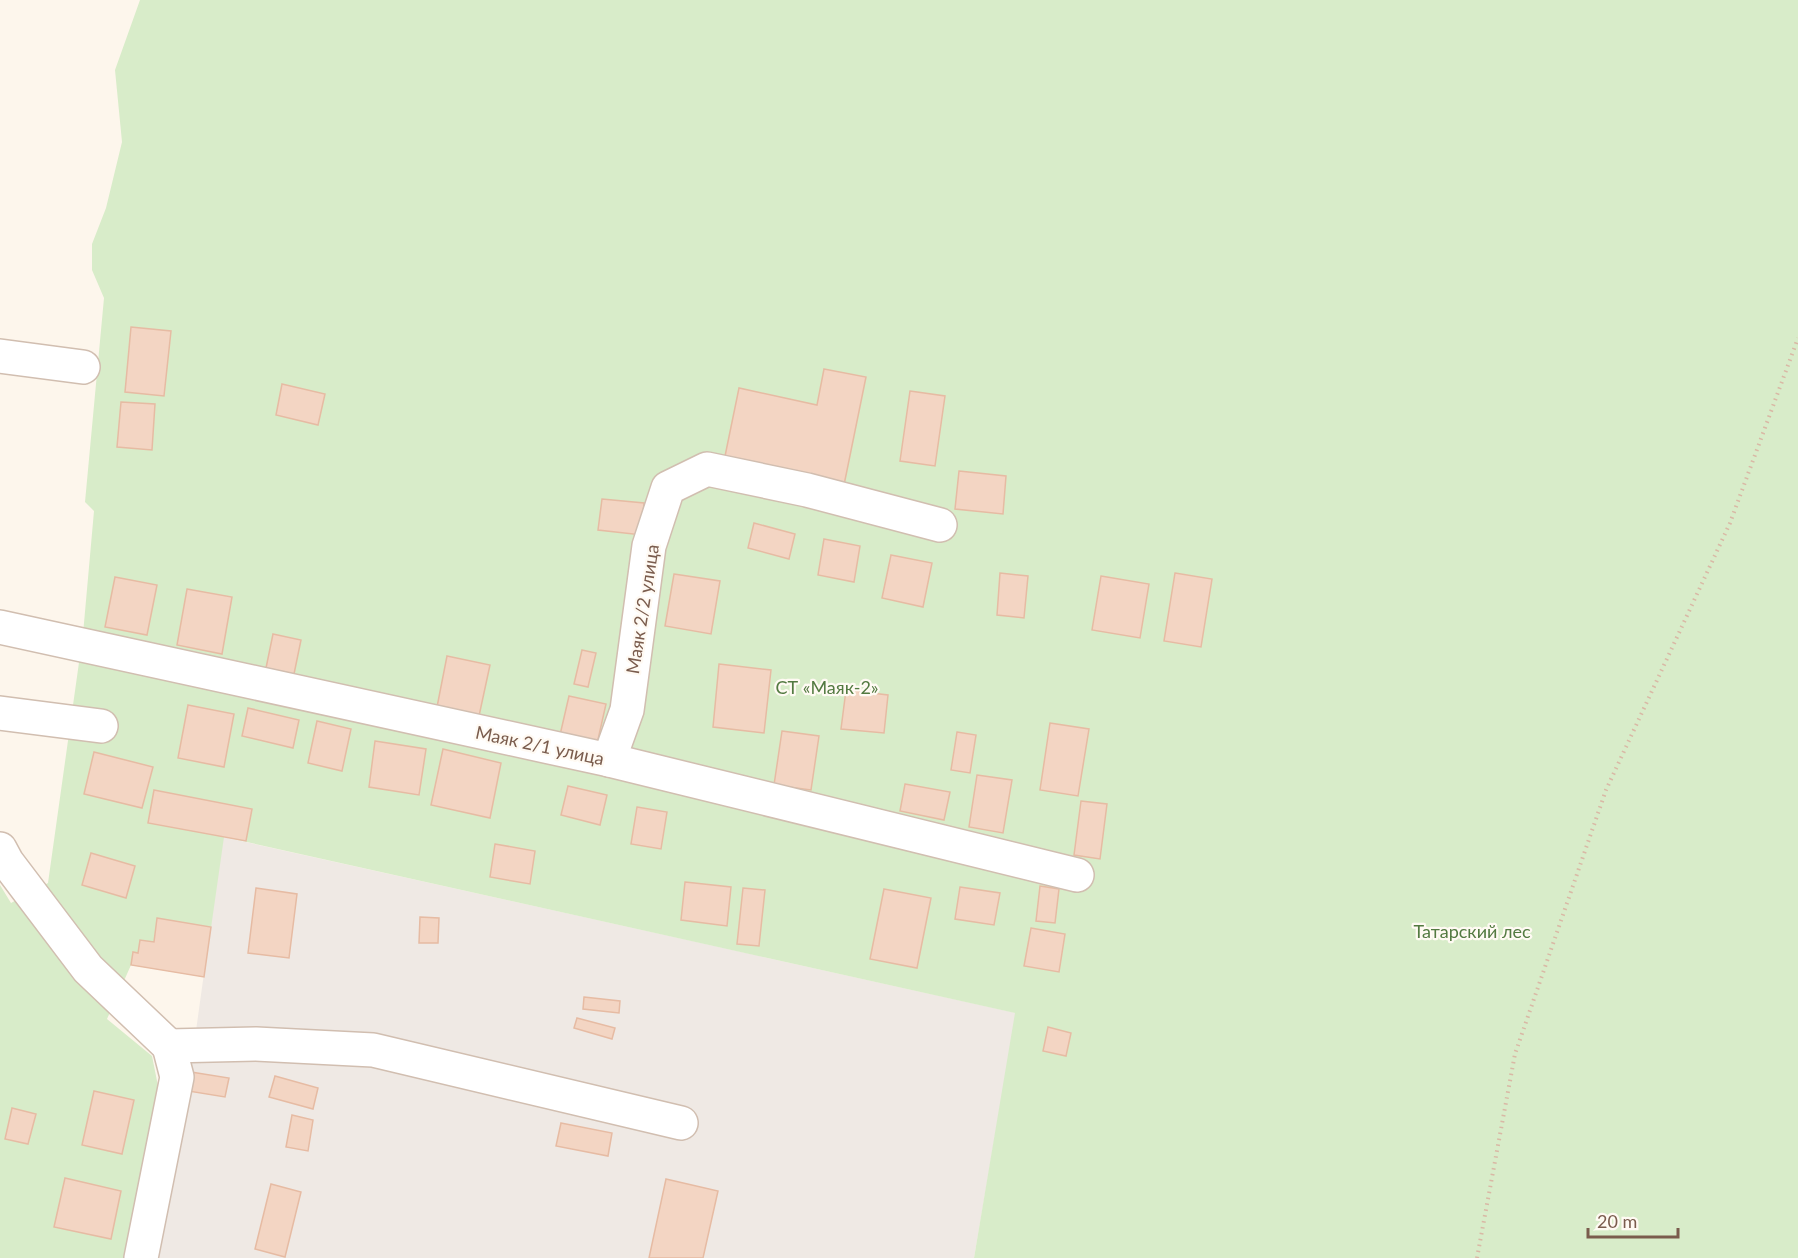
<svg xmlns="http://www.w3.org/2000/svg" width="1798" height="1258" font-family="Lato,sans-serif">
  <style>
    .industrial { fill: #efe9e4 }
    .green { fill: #d8ecc9 }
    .building { fill: #f3d5c3; stroke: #e6bba3; stroke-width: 1.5 }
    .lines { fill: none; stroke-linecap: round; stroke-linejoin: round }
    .minor-casing { stroke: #d1beb0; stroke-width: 36 }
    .path { stroke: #d9b8a5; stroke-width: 4; stroke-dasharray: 1.5 4.5; stroke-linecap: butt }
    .minor { stroke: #fff; stroke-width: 33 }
    .labels { text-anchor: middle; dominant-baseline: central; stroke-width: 4.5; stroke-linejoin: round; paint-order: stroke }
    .street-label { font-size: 18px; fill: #7a5c4d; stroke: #fffaf3 }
    .park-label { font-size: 18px; fill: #537a41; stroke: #fffaf3 }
  </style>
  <rect width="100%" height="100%" fill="#fdf6ec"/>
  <!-- industrial -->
  <path class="industrial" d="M223,837L1016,1013L974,1258H155L194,1045Z"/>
  <!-- green -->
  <path class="green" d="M140,0H1798V1258H974L1015,1013L224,837L204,977L131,965L107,1019L152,1056L158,1086L143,1196L129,1258H0V885L11,903L48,883L83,634L94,511L85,502L104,298L92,270V244L106,208L122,142L115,70Z"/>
  <!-- building -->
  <g class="building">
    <path d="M131,327L171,331L164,396L125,392Z"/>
    <path d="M824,369L866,377L844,485L724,461L739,388L817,405Z"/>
    <path d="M282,384L325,394L318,425L276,415Z"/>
    <path d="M910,391L945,396L935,466L900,461Z"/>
    <path d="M121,402L155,404L152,450L117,447Z"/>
    <path d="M959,471L1006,476L1003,514L955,509Z"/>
    <path d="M602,499L644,503L642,535L598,530Z"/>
    <path d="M754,523L795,534L789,559L748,548Z"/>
    <path d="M824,539L860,546L854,582L818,575Z"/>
    <path d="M891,555L932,563L923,607L882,598Z"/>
    <path d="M1000,573L1028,576L1024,618L997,615Z"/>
    <path d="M1175,573L1212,579L1201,647L1164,641Z"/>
    <path d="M674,574L720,581L711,634L665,626Z"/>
    <path d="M1101,576L1149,584L1140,638L1092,630Z"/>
    <path d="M115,577L157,585L147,635L105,627Z"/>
    <path d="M187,589L232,597L222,654L177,645Z"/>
    <path d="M273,634L301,640L294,674L266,668Z"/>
    <path d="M582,650L596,653L588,687L574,684Z"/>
    <path d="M447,656L490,665L479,716L437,707Z"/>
    <path d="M719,664L771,670L764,733L713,727Z"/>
    <path d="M846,690L888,695L884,733L841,729Z"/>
    <path d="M569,696L606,704L597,744L560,735Z"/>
    <path d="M188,705L234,714L224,767L178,758Z"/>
    <path d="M248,708L299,720L293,748L242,736Z"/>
    <path d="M317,721L351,729L342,771L308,763Z"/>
    <path d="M1050,723L1089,729L1078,796L1040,790Z"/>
    <path d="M782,731L819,736L811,790L774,785Z"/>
    <path d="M957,732L976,735L970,773L951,770Z"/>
    <path d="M375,741L426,749L419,795L369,787Z"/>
    <path d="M443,749L501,763L490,818L431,805Z"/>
    <path d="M94,752L153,767L142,808L84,794Z"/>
    <path d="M977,775L1012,780L1003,833L969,827Z"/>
    <path d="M905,784L950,792L944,820L900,811Z"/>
    <path d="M568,786L607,795L600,825L561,815Z"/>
    <path d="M154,790L252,809L246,841L148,823Z"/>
    <path d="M1081,801L1107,804L1100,859L1074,855Z"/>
    <path d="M637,807L667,812L661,849L631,844Z"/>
    <path d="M495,844L535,851L530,884L490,877Z"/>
    <path d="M91,853L135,866L126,898L82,885Z"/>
    <path d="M685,882L731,887L727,926L681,920Z"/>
    <path d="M1040,886L1059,889L1055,923L1036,921Z"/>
    <path d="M960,887L1000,893L994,925L955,919Z"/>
    <path d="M256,888L297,894L289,958L248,953Z"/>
    <path d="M743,888L765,890L759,946L737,944Z"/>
    <path d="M884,889L931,898L917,968L870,959Z"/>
    <path d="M420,917L439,918L438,943H419Z"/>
    <path d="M157,918L211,927L204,977L131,965L133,952L138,953L140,940L154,942Z"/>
    <path d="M1031,928L1065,934L1059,972L1024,966Z"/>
    <path d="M584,997L620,1001L619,1013L583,1009Z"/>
    <path d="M577,1018L615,1028L612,1039L574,1028Z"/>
    <path d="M1048,1027L1071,1033L1066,1056L1043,1051Z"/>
    <path d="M191,1072L229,1078L225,1097L188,1091Z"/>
    <path d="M275,1076L318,1088L313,1109L269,1097Z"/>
    <path d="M94,1091L134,1100L122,1154L82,1145Z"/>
    <path d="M12,1108L36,1114L28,1144L5,1139Z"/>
    <path d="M292,1115L313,1120L308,1151L286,1147Z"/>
    <path d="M561,1123L612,1133L608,1156L556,1146Z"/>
    <path d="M65,1178L121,1191L111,1239L54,1227Z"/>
    <path d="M666,1179L718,1191L703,1258H649Z"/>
    <path d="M271,1184L301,1192L285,1257L255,1249Z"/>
  </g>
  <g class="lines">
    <defs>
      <g id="minor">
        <path d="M0,356L83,367"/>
        <path d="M0,627L609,760L1077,875"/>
        <path d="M0,713L101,726"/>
        <path d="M609,760L627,710L649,546L668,488L707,469L807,490L940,525"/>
        <path d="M0,849L7,862L88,969L169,1046"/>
        <path d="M169,1046L256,1044L373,1050L681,1123"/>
        <path d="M141,1258L177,1077L169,1046"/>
      </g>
    </defs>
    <!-- minor casing -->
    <use href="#minor" class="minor-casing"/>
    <!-- path -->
    <path class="path" d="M1477,1258L1515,1054L1606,790L1730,523L1798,338"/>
    <!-- minor -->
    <use href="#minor" class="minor"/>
  </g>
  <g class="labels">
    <!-- street labels -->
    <g class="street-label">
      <text transform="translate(642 609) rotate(-81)">Маяк 2/2 улица</text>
      <text transform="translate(540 745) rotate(12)">Маяк 2/1 улица</text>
    </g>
    <!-- park labels -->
    <g class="park-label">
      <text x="827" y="687">СТ «Маяк-2»</text>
      <text x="1472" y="931">Татарский лес</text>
    </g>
  </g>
  <!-- scale -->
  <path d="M1588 1228v9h90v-9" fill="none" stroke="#7a5c4d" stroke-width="3"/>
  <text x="1597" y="1228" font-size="18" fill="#7a5c4d" stroke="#fffaf3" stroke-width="4.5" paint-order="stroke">20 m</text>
</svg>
